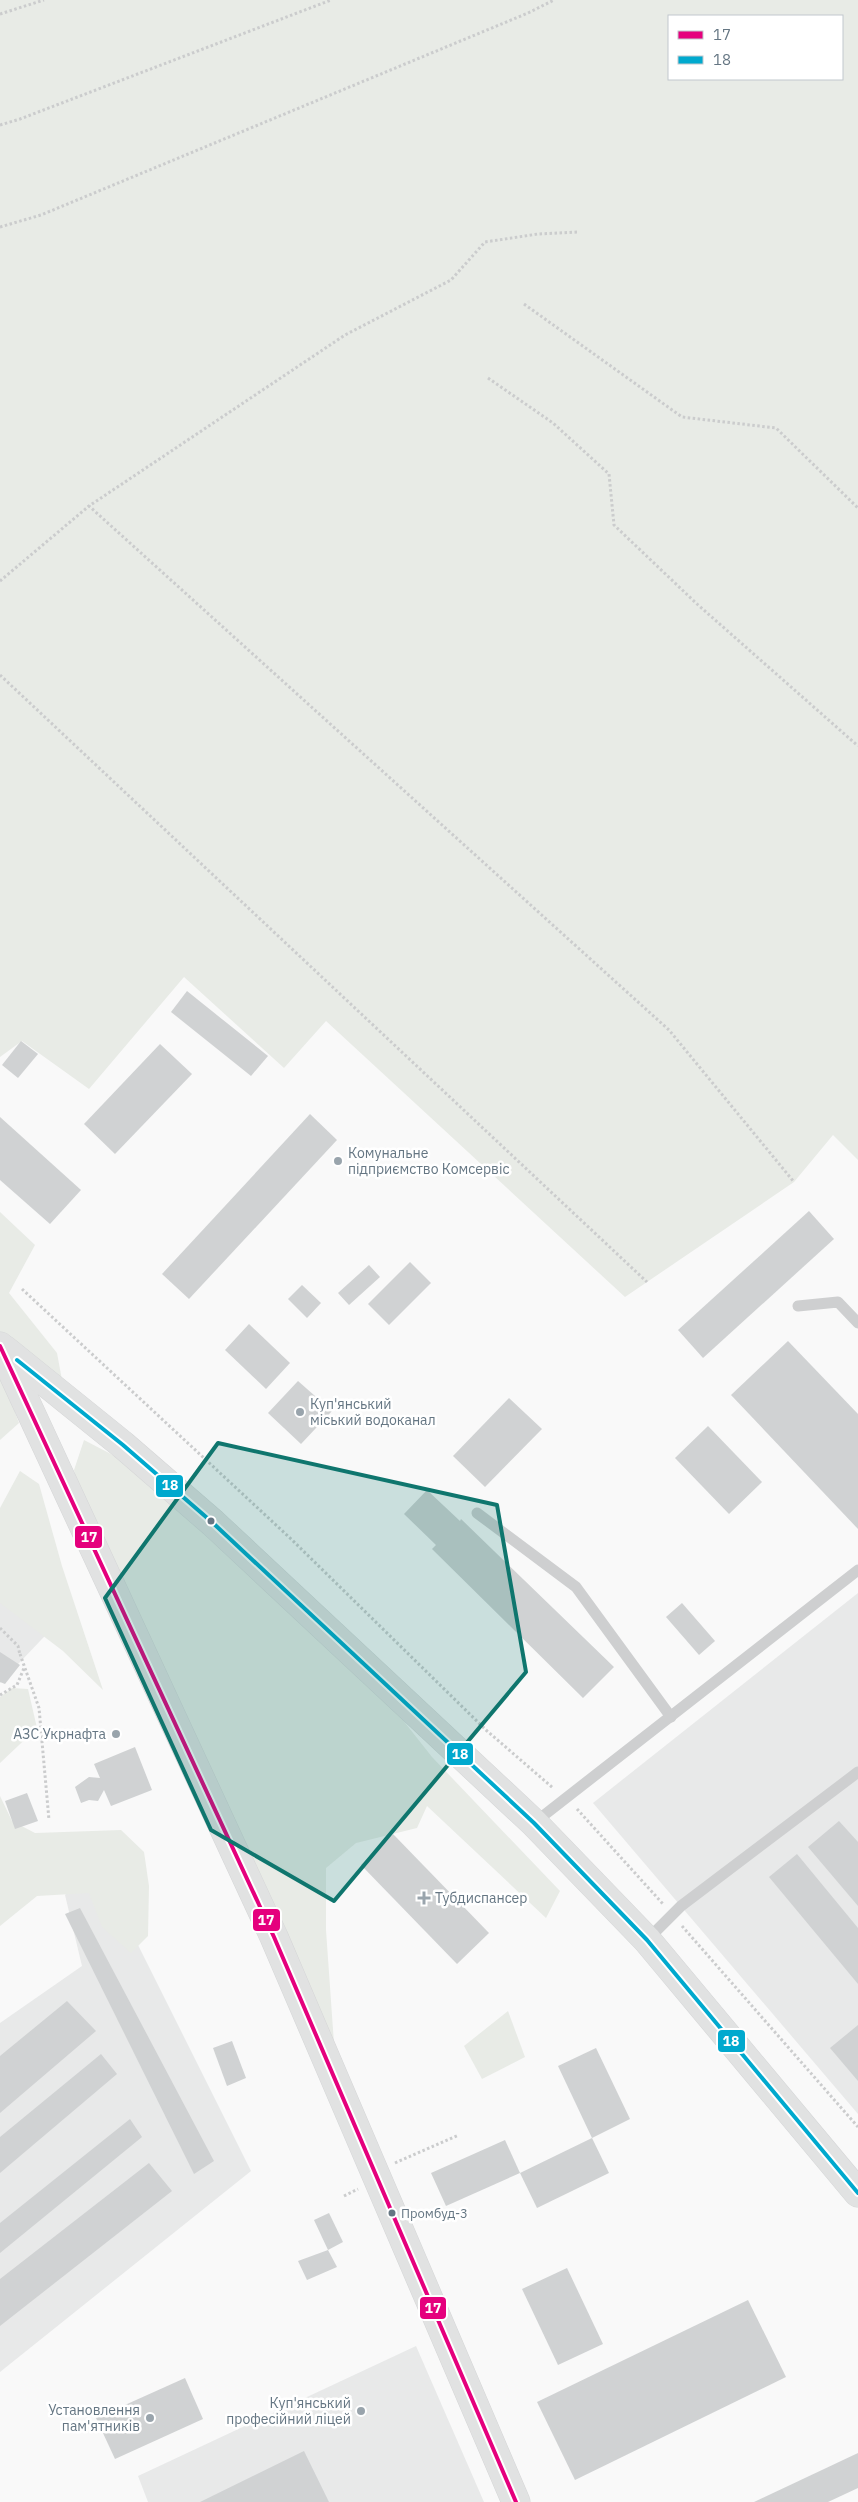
<svg xmlns="http://www.w3.org/2000/svg" width="858" height="2502" font-family="'IBM Plex Sans',sans-serif">
  <style>
    .built { fill: #e8e9e9 }
    .green { fill: #e8ebe6; fill-rule: evenodd }
    .building { fill: #d0d2d3 }
    .lines { fill: none; stroke-linecap: round; stroke-linejoin: round }
    .primary-casing { stroke: #d5d6d7; stroke-width: 29 }
    .path { stroke: #cbcccd; stroke-width: 3; stroke-dasharray: 2.5 2.5; stroke-linecap: butt }
    .lane { stroke: #cecfd0; stroke-width: 11 }
    .primary { stroke: #e1e2e2; stroke-width: 28 }
    .bus-1-casing { stroke: #fff; stroke-width: 8 }
    .bus-2-casing { stroke: #fff; stroke-width: 8 }
    .bus-1 { stroke: #e5007d; stroke-width: 4 }
    .bus-2 { stroke: #00a9ce; stroke-width: 4 }
    .marked { fill: #0f766e; fill-opacity: 0.2; stroke: #0f766e; stroke-width: 4; stroke-linejoin: round }
    .poi-dot { fill: #99a4ac; stroke: #fff; stroke-width: 2 }
    .bus-dot { fill: #657683; stroke: #fff; stroke-width: 2 }
    .labels { text-anchor: middle; dominant-baseline: central; stroke-width: 5; stroke-linejoin: round; paint-order: stroke }
    .bus-label { font-size: 13px; fill: #657683; stroke: #fff; text-anchor: start }
    .poi-label { font-size: 14px; fill: #657683; stroke: #fff; text-anchor: start }
    .line-badge { stroke: #fff; stroke-width: 2 }
    .badge-label { font-size: 14px; text-anchor: middle; font-weight: bold; fill: #fff }
  </style>
  <rect width="100%" height="100%" fill="#f9f9f9"/>
  <!-- built -->
  <g class="built">
    <path d="M0,1540L61,1619L0,1683Z"/>
    <path d="M858,1593V2114L593,1803Z"/>
    <path d="M97,1863L251,2171L0,2372V2023L82,1966L65,1895Z"/>
    <path d="M416,2346L484,2502H148L138,2476Z"/>
  </g>
  <!-- green -->
  <g class="green">
    <path d="M0,0H858V1160L833,1135L794,1182L625,1297L326,1021L284,1068L184,977L89,1089L22,1041L0,1057ZM669,16H842V79H669Z"/>
    <path d="M0,1212L35,1245L9,1293L57,1353L62,1380L0,1368Z"/>
    <path d="M0,1372L19,1423L0,1440Z"/>
    <path d="M84,1440L134,1466L361,1667L432,1757L560,1891L546,1918L427,1806L417,1828L356,1843L326,1868V1930L335,2058L80,1503L74,1470Z"/>
    <path d="M20,1471L39,1484L62,1566L103,1690L63,1651L0,1603V1508Z"/>
    <path d="M12,1688L28,1689L37,1728L0,1763V1697Z"/>
    <path d="M0,1796L12,1821L35,1833L121,1830L144,1852L149,1886L148,1936L131,1953L102,1927L89,1893L37,1896L0,1926Z"/>
    <path d="M508,2011L525,2057L482,2079L464,2046Z"/>
  </g>
  <!-- building -->
  <g class="building">
    <path d="M187,991L268,1056L251,1076L171,1012Z"/>
    <path d="M21,1041L38,1054L18,1078L2,1065Z"/>
    <path d="M160,1044L192,1074L115,1154L84,1124Z"/>
    <path d="M310,1114L337,1140L189,1299L162,1274Z"/>
    <path d="M0,1117L81,1190L50,1224L0,1180Z"/>
    <path d="M809,1211L834,1239L703,1358L678,1330Z"/>
    <path d="M410,1262L431,1283L389,1325L368,1304Z"/>
    <path d="M369,1265L380,1277L349,1305L338,1293Z"/>
    <path d="M302,1285L321,1303L307,1318L288,1299Z"/>
    <path d="M249,1324L290,1363L266,1389L225,1350Z"/>
    <path d="M788,1341L858,1414V1529L731,1395Z"/>
    <path d="M298,1381L332,1411L301,1444L268,1413Z"/>
    <path d="M509,1398L542,1429L485,1487L453,1456Z"/>
    <path d="M708,1426L762,1482L729,1514L675,1458Z"/>
    <path d="M427,1490L460,1521L461,1519L614,1667L583,1698L432,1549L436,1545L404,1514Z"/>
    <path d="M682,1603L715,1641L699,1655L666,1617Z"/>
    <path d="M0,1652L20,1665L5,1684L0,1682Z"/>
    <path d="M135,1747L152,1790L111,1806L104,1790L98,1801L89,1800L81,1803L75,1787L89,1777L100,1778L94,1764Z"/>
    <path d="M27,1793L38,1821L15,1829L5,1801Z"/>
    <path d="M839,1821L858,1842V1906L808,1847Z"/>
    <path d="M393,1834L489,1933L457,1964L361,1865Z"/>
    <path d="M797,1854L858,1928V1984L769,1877Z"/>
    <path d="M80,1908L214,2161L194,2174L65,1914Z"/>
    <path d="M67,2001L96,2031L0,2113V2056Z"/>
    <path d="M858,2025V2081L830,2048Z"/>
    <path d="M232,2041L246,2078L227,2086L213,2048Z"/>
    <path d="M596,2048L630,2119L592,2138L558,2066Z"/>
    <path d="M101,2054L117,2074L0,2173V2137Z"/>
    <path d="M130,2119L142,2137L0,2253V2223Z"/>
    <path d="M592,2138L609,2173L537,2208L520,2173Z"/>
    <path d="M505,2140L520,2173L446,2206L431,2173Z"/>
    <path d="M149,2163L172,2191L0,2326V2279Z"/>
    <path d="M329,2213L343,2242L328,2250L314,2220Z"/>
    <path d="M328,2250L337,2267L307,2280L298,2261Z"/>
    <path d="M567,2268L603,2344L558,2365L522,2289Z"/>
    <path d="M748,2300L786,2377L575,2480L537,2402Z"/>
    <path d="M185,2378L203,2419L115,2459L96,2418Z"/>
    <path d="M304,2451L329,2502H200Z"/>
    <path d="M858,2453V2488L828,2502H754Z"/>
  </g>
  <g class="lines">
    <defs>
      <g id="primary">
        <path d="M0,1346L274,1937L516,2502"/>
        <path d="M4,1349L123,1445L213,1523L534,1823L647,1940L858,2193"/>
      </g>
    </defs>
    <!-- primary casing -->
    <use href="#primary" class="primary-casing"/>
    <!-- path -->
    <g class="path">
      <path d="M0,14L44,0"/>
      <path d="M0,125L20,119L331,0"/>
      <path d="M0,227L41,215L528,13L554,0"/>
      <path d="M577,232L538,234L485,242L451,280L345,335L89,506L669,1030L794,1182"/>
      <path d="M524,304L682,417L776,428L858,508"/>
      <path d="M488,378L553,423L609,474L614,525L697,604L858,746"/>
      <path d="M0,581L89,506"/>
      <path d="M0,675L647,1282"/>
      <path d="M22,1289L290,1538L486,1730L553,1788"/>
      <path d="M0,1628L18,1646L20,1655"/>
      <path d="M20,1654L39,1708L49,1820"/>
      <path d="M0,1695L17,1685L24,1668"/>
      <path d="M577,1809L663,1904"/>
      <path d="M682,1926L858,2127"/>
      <path d="M395,2163L459,2135"/>
      <path d="M344,2196L358,2189"/>
    </g>
    <!-- lane -->
    <g class="lane">
      <path d="M798,1306L838,1302L858,1323"/>
      <path d="M477,1513L576,1587L671,1717"/>
      <path d="M534,1823L858,1570"/>
      <path d="M647,1940L681,1906L858,1772"/>
    </g>
    <!-- primary -->
    <use href="#primary" class="primary"/>
    <defs>
      <path id="bus-1" d="M0,1346L274,1937L516,2502"/>
      <path id="bus-2" d="M17,1360L123,1445L213,1523L534,1823L647,1940L858,2193"/>
    </defs>
    <!-- bus-1 casing -->
    <use href="#bus-1" class="bus-1-casing"/>
    <!-- bus-2 casing -->
    <use href="#bus-2" class="bus-2-casing"/>
    <!-- bus-1 -->
    <use href="#bus-1" class="bus-1"/>
    <!-- bus-2 -->
    <use href="#bus-2" class="bus-2"/>
  </g>
  <!-- marked area -->
  <path class="marked" d="M218,1443L497,1505L526,1672L334,1901L211,1830L105,1598Z"/>
  <!-- markers -->
  <g class="poi-dot">
    <circle cx="338" cy="1161" r="5"/>
    <circle cx="300" cy="1412" r="5"/>
    <circle cx="116" cy="1734" r="5"/>
    <path d="M421.5 1890.5h5v5h5v5h-5v5h-5v-5h-5v-5h5z"/>
    <circle cx="361" cy="2411" r="5"/>
    <circle cx="150" cy="2418" r="5"/>
  </g>
  <g class="bus-dot">
    <circle cx="211" cy="1521" r="4.5"/>
    <circle cx="392" cy="2213" r="4.5"/>
  </g>
  <g class="labels">
    <!-- bus labels -->
    <g class="bus-label">
      <text x="401" y="2213">Промбуд-3</text>
    </g>
    <!-- poi labels -->
    <g class="poi-label">
      <text x="348" y="1153">Комунальне<tspan x="348" dy="16">пiдприємство Комсервiс</tspan></text>
      <text x="310" y="1404">Куп'янський<tspan x="310" dy="16">міський водоканал</tspan></text>
      <text x="106" y="1734" text-anchor="end">АЗС Укрнафта</text>
      <text x="435" y="1898">Тубдиспансер</text>
      <text x="351" y="2403" text-anchor="end">Куп'янський<tspan x="351" dy="16">професійний ліцей</tspan></text>
      <text x="140" y="2410" text-anchor="end">Установлення<tspan x="140" dy="16">пам'ятників</tspan></text>
    </g>
  </g>
  <g class="line-badge">
    <rect x="155" y="1474" width="29" height="24" rx="5" fill="#00a9ce"/>
    <rect x="74" y="1525" width="29" height="24" rx="5" fill="#e5007d"/>
    <rect x="446" y="1742" width="28" height="24" rx="5" fill="#00a9ce"/>
    <rect x="252" y="1908" width="29" height="24" rx="5" fill="#e5007d"/>
    <rect x="717" y="2029" width="29" height="24" rx="5" fill="#00a9ce"/>
    <rect x="419" y="2296" width="28" height="24" rx="5" fill="#e5007d"/>
  </g>
  <g class="badge-label">
    <text x="170" y="1490">18</text>
    <text x="89" y="1542">17</text>
    <text x="460" y="1759">18</text>
    <text x="266" y="1925">17</text>
    <text x="731" y="2046">18</text>
    <text x="433" y="2313">17</text>
  </g>
  <!-- legend -->
  <rect x="668" y="15" width="175" height="65" fill="#ffffff" stroke="#c1c8cd"/>
  <rect x="678" y="31" width="25" height="8" fill="#e5007d" stroke="#c1c8cd"/>
  <text x="713" y="40" font-size="15" fill="#657683">17</text>
  <rect x="678" y="56" width="25" height="8" fill="#00a9ce" stroke="#c1c8cd"/>
  <text x="713" y="65" font-size="15" fill="#657683">18</text>
</svg>
